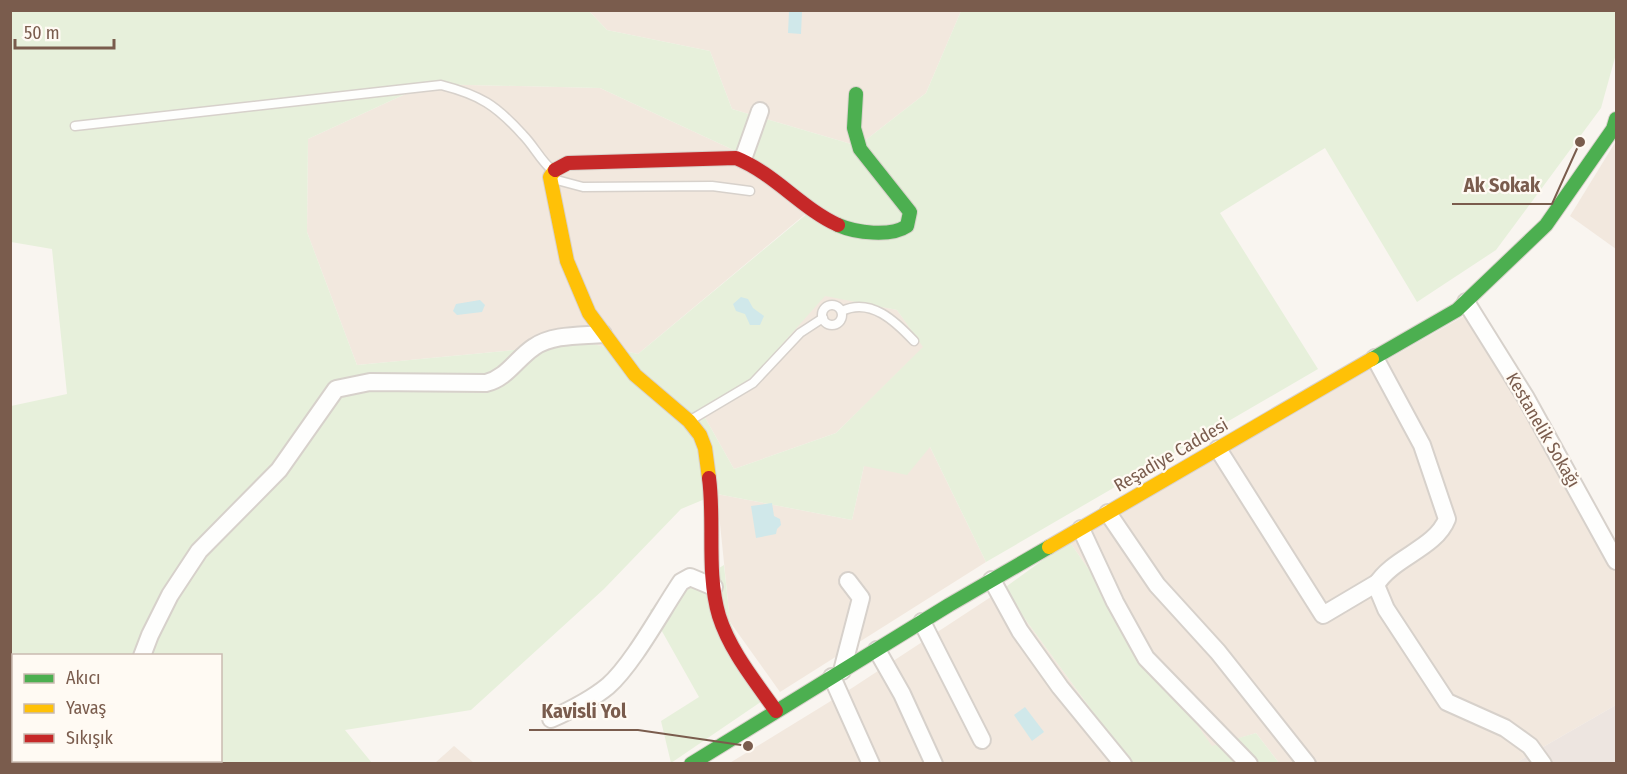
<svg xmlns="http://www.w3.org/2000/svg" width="1627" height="774" font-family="'Fira Sans Condensed',sans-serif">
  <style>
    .residential { fill: #f2e8de }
    .industrial { fill: #ede5e0 }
    .green { fill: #e7f0db; fill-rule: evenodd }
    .water { fill: #d0e8ea }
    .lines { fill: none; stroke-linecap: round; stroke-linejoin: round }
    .lane-casing { stroke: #d7d1cb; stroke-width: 11 }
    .street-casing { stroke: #d7d1cb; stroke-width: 20 }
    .fast-casing { stroke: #d9d2cb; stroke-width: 16 }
    .slow-casing { stroke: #d9d2cb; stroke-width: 16 }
    .jam-casing { stroke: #d9d2cb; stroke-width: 16 }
    .lane { stroke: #fefefd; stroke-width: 8 }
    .street { stroke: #fefefd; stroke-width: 16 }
    .fast { stroke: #4caf50; stroke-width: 14 }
    .slow { stroke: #ffc107; stroke-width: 14 }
    .jam { stroke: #c62828; stroke-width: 14 }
    .labels { text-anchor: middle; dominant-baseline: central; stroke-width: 4.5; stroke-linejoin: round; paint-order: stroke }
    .street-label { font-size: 18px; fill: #7a5c4d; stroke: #fffaf3 }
    .leader { fill: none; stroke: #7a5c4d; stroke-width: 2 }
    .callout-dot { fill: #7a5c4d; stroke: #fffaf3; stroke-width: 2 }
    .callout-label { font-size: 20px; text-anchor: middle; font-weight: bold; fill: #7a5c4d; stroke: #fffaf3; stroke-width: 4.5; stroke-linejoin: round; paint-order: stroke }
  </style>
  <rect width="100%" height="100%" fill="#f9f5f0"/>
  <!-- residential -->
  <g class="residential">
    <path d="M589,11H961L926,93L858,146L732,109L710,51L607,30Z"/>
    <path d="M427,84L600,88L742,154L815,206L638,354L588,343L357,365L307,232L308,139Z"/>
    <path d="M1616,141V249L1570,216Z"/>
    <path d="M824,295L897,310L924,347L836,433L734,469L703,414L752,378Z"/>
    <path d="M1480,307L1616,542V705L1519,761L1520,763H1279L1256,733L1212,747L1069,541Z"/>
    <path d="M930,447L986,562L780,692L730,622L717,494L852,520L864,466Z"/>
    <path d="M1003,589L1112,738L1120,764H728L852,688Z"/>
    <path d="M454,746L474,763H435Z"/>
  </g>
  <!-- industrial -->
  <path class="industrial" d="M1616,705V763L1520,764L1519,761Z"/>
  <!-- green -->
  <g class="green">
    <path d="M10,11H589L607,30L710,51L732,109L858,146L926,93L961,11H1616V54L1601,108L1496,250L1417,302L1325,148L1220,213L1318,369L986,562L930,447L907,475L864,466L852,520L717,494L681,509L604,589L471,710L345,730L372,763L11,764V406L67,394L52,249L11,242ZM427,84L600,88L742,154L815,207L638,354L588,343L357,365L307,232L308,139ZM825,296L897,310L923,347L836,433L734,469L703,414L752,378ZM14,656H220V760H14Z"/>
    <path d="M1069,541L1212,746L1256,733L1279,763H1120L1112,738L1003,589Z"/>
    <path d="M724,565L730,622L765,699L671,763L661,721L699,697L650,610Z"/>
  </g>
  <!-- water -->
  <g class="water">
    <path d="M789,11H802L801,34L788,33Z"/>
    <path d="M741,297L748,299L753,308L764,316L760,325H750L745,314L736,311L733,304Z"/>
    <path d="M480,300L485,305L482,312L457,315L453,311L456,304Z"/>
    <path d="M772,503L774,516L780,519L781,525L777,529L776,534L756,538L751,506Z"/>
    <path d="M1025,707L1044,732L1032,741L1014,715Z"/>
  </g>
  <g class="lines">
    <defs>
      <g id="lane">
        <path d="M75,126L441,85C480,95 496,105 523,135C534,146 540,160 553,171"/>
        <path d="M553,179L583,187L712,186L750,191"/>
        <circle cx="832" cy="315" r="10"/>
        <path d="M842,311C871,297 896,322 914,341"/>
        <path d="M689,421L753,383L800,333L823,318"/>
      </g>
      <g id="street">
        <path d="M743,159L760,111"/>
        <path d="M1466,302L1526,398L1616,561"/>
        <path d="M1375,358L1422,445L1447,519C1435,549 1393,557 1376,585L1386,609L1447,702L1505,728L1530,746L1543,764"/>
        <path d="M1218,449L1323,615L1377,583"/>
        <path d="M1108,513L1157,585L1218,652L1307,764"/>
        <path d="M1081,529L1115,602L1146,658L1249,764"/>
        <path d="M992,580L1020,631L1060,687L1123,764"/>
        <path d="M922,622L982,740"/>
        <path d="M877,650L902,694L934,764"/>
        <path d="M142,656L150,635L170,595L199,551L279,470L336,389L370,382L486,383C507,378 517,358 534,347C553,334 581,336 603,334"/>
        <path d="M842,671L861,598L848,581"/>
        <path d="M832,677L871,764"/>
        <path d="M551,719C571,710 591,700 608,686C633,664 662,610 681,582L690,577L714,587"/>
      </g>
      <g id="fast">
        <path d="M838,225C856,233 891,237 907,226L910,212L860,149L854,128L856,94"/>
        <path d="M1372,359L1457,310L1546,225L1613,129L1616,119"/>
        <path d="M691,764L949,605L1049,547"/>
      </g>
      <g id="slow">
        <path d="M555,170L550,177L567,261L589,313L635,375L689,421L700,435L705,448L709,478"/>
        <path d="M1049,547L1372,359"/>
      </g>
      <g id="jam">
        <path d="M555,170L568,163L736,158C775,174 801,208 838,225"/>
        <path d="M709,478C715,522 706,572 719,616C730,651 755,681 776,711"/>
      </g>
    </defs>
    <!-- lane casing -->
    <use href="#lane" class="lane-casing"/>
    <!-- street casing -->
    <use href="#street" class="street-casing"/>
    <!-- fast casing -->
    <use href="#fast" class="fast-casing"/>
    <!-- slow casing -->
    <use href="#slow" class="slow-casing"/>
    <!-- jam casing -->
    <use href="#jam" class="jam-casing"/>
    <!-- lane -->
    <use href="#lane" class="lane"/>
    <!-- street -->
    <use href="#street" class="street"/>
    <!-- fast -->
    <use href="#fast" class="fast"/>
    <!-- slow -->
    <use href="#slow" class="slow"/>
    <!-- jam -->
    <use href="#jam" class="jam"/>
  </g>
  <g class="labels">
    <!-- street labels -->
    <g class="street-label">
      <text transform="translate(1543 430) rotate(60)">Kestanelik Sokağı</text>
      <text transform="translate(1171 455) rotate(-30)">Reşadiye Caddesi</text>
    </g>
  </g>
  <!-- callouts -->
  <path class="leader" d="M1580 142L1552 204H1452M748 746L638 730H529"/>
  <g class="callout-dot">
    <circle cx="1580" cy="142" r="6"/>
    <circle cx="748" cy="746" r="6"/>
  </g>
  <g class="callout-label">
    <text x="1502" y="192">Ak Sokak</text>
    <text x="584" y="718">Kavisli Yol</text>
  </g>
  <!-- border -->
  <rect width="1627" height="774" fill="none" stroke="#7a5c4d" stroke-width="24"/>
  <!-- legend -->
  <rect x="12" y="654" width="210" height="108" fill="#fffaf3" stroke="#cabbb1" stroke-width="1.5"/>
  <rect x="24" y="674" width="30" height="9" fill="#4caf50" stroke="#cabbb1" stroke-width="1.5"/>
  <text x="66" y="684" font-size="18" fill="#7a5c4d">Akıcı</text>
  <rect x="24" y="704" width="30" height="9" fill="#ffc107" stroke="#cabbb1" stroke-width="1.5"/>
  <text x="66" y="714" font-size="18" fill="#7a5c4d">Yavaş</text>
  <rect x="24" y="734" width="30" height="9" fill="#c62828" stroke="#cabbb1" stroke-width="1.5"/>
  <text x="66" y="744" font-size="18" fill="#7a5c4d">Sıkışık</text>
  <!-- scale -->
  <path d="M15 39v9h99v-9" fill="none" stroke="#7a5c4d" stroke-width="3"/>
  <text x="24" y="39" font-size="18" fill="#7a5c4d" stroke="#fffaf3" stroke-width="4.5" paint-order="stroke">50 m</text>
</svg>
